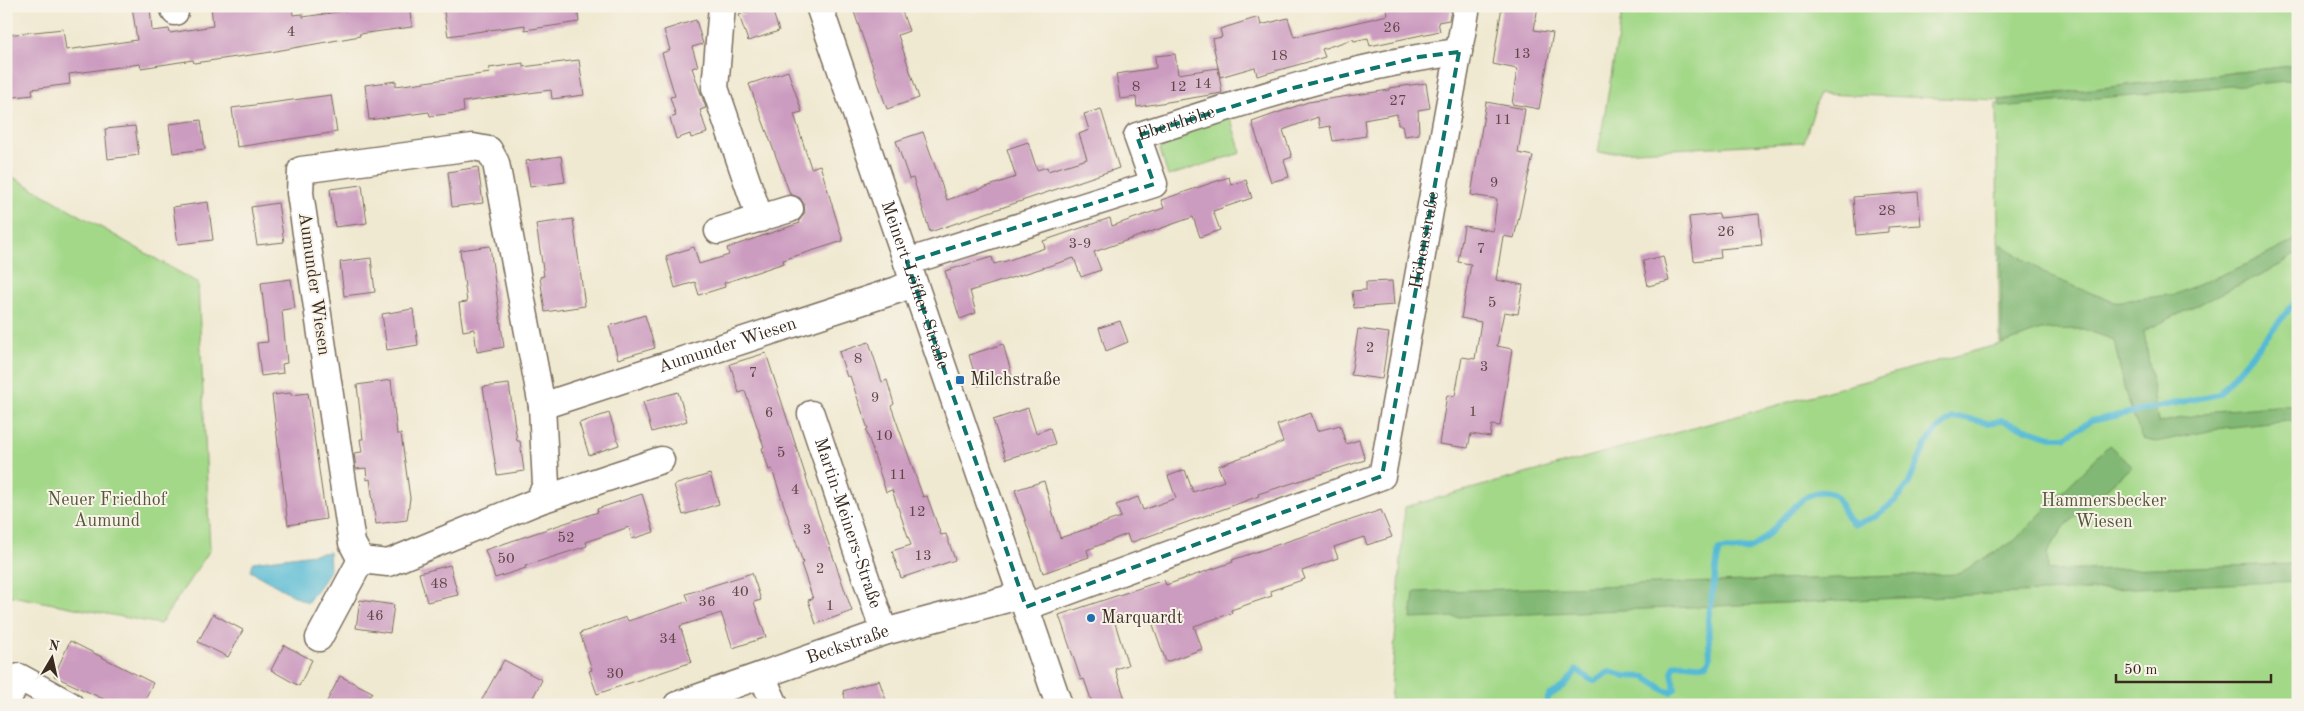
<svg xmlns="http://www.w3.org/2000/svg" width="2304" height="711" font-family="'Old Standard TT',serif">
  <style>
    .green { fill: #a3d888; stroke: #6f8153 }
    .forest { fill: #82b874; stroke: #5e7149 }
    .water { fill: #55bad4; stroke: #487279 }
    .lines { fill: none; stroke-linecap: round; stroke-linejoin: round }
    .stream { stroke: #55bad4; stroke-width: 6 }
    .building { fill: #cc9bc0 }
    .minor-casing { stroke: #7a6d5d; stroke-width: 29 }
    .minor { stroke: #fff; stroke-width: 26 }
    .marked { fill: none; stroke: #0f766e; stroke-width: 4; stroke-dasharray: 10 6; stroke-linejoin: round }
    .poi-dot { fill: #1f6fb2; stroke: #f7f3e8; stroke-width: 2 }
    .labels { text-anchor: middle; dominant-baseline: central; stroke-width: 4; stroke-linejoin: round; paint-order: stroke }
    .number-label { font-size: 15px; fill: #5f4646 }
    .street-label { font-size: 18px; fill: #3b2a1e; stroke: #f7f3e8 }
    .poi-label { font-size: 18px; fill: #3b2a1e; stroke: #f7f3e8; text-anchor: start }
    .park-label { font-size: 18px; fill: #555638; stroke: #f7f3e8 }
  </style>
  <rect width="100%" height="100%" fill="#f7f3e8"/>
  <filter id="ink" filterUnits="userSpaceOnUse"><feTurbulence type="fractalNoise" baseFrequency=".02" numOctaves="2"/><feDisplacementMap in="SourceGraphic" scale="10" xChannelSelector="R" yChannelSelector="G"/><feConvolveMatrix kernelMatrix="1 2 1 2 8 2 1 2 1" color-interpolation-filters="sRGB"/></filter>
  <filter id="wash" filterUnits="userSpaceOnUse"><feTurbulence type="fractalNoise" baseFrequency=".0096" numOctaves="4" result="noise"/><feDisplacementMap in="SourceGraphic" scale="20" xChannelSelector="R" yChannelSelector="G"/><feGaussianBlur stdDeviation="1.12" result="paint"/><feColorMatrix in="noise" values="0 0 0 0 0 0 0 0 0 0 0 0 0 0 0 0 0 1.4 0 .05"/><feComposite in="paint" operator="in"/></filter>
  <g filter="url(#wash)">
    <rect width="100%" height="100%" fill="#f0e9d1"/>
    <!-- green -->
    <g class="green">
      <path d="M1623,6H2298V705H1390L1405,507L2000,344L1996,104L2275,68L1999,100L1819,94L1804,142L1598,153Z"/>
      <path d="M1230,117L1241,153L1168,176L1160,150L1166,136Z"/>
      <path d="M6,173L198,283L210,550L160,624L6,595Z"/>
    </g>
    <!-- forest -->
    <g class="forest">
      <path d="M2298,65V80L2000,107L1999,100Z"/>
      <path d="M2298,236V252L2280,265L2144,331L2158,423L2215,411L2298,404V420L2223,428L2156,442L2142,439L2125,392L2114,340L2083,329L2041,330L2002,344L2001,244L2051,277L2114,302L2176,294L2252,262L2290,243Z"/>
      <path d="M2109,445L2132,466L2065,526L2047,553L2048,571L2298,564V581L1411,619L1414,592L1958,574L2014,541Z"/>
    </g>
    <!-- water -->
    <path class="water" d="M329,552L330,571L307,603L250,571L253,562Z"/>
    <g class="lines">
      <!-- stream -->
      <path class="stream" d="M1545,705L1549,696L1564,686L1577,670C1584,673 1587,680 1595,681L1609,672L1625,676L1645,677L1664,690L1670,692L1675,689L1672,672L1675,665C1685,661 1697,668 1707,664L1710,658L1708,620L1719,550C1730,547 1742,553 1753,547C1778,534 1802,480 1833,494C1843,499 1840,516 1855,524L1875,517L1896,500L1908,485L1926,444L1936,430L1952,418L1961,417L1987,423L2002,421L2051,437H2065L2091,421L2219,394L2298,299"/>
    </g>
    <g id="blocks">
      <!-- building -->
      <g class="building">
        <path d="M132,6H150L152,31L169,29L170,33L213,26L211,6H292L293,15L303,14V17L379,6H409L412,27L359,34L360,36L265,53L194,63L193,60L141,68L140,64L69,74L70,84L32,89L33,95L6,98V35L63,29L66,50L137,40Z"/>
        <path d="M443,6H577L579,22L525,30V25L448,36Z"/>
        <path d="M766,6H771L779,31L748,41L739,15Z"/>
        <path d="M852,6H900L909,31L898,35L919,98L887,109Z"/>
        <path d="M1386,6H1406L1407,11L1429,6H1452L1449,20L1438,22L1440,31L1370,46L1368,38L1354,41L1353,39L1322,49L1325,57L1290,67L1257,76L1255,67L1220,77L1212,39L1222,37L1220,29L1259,17L1261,25L1288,18L1294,37L1388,15Z"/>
        <path d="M1502,6H1538L1534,30L1553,33L1539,109L1512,104L1517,69L1493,64Z"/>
        <path d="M696,20L703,44L692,47L698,66L692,68L706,108L700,110L707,133L691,138L690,134L676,139L670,118L676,116L670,97L675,96L662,53L670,50L664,30Z"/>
        <path d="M1175,54L1178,74L1218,68L1222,93L1137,107L1136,97L1120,99L1116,74L1156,68L1155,56Z"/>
        <path d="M579,60L584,95L552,99L551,90L463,102L464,112L430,116L429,112L369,120L365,85L396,81V86L490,73L489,68L523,63V67Z"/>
        <path d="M788,71L802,112L794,114L811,168L820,165L843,241L783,260L784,263L724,283L725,287L699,295L695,282L675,288L666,256L694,247L699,264L729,255L727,248L800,223L799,221L805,212L804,204L800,198L790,194L749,84Z"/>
        <path d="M1426,83L1430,108L1418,110L1419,134L1404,136L1402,125H1398L1397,114L1364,120L1366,136L1333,141L1330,126L1320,128L1318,117L1283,130L1292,157L1284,160L1289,177L1271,182L1252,122L1308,102L1389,90V88Z"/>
        <path d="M331,95L337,132L237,147L232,108Z"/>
        <path d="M1486,102L1525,109L1518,153L1533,156L1514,238L1503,236L1496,280L1523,285L1518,314L1504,312L1497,346L1512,349L1500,426L1492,425L1490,437L1471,434L1468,448L1439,444L1447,395L1455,396L1462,357L1475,359L1481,322L1461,318L1471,264L1458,262L1464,226L1493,231L1497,199L1471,195Z"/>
        <path d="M1101,109L1119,168L930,232L913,178L909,179L896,141L923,132L947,200L1016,177L1007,149L1028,142L1037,170L1047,167L1048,171L1087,159L1079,134L1089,130L1084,114Z"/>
        <path d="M201,120L205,149L173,153L169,124Z"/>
        <path d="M135,126L139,155L108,159L105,129Z"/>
        <path d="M561,156L565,182L530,187L526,161Z"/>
        <path d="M478,167L483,203L452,207L448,172Z"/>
        <path d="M1229,177L1231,185L1246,180L1252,198L1213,211L1220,230L1200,237L1193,217L1094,252L1101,270L1081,277L1074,258L970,291L976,313L960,319L945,271L992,257L994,264L1006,261L1045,248L1043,241L1110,218L1112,226L1164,208L1161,200Z"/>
        <path d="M362,185L367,223L335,227L330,189Z"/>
        <path d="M1918,192L1921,225L1888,227V232L1856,235L1853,197Z"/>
        <path d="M208,202L213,240L178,244L173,207Z"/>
        <path d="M278,203L284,242L257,245L251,207Z"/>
        <path d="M1719,214L1720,218L1759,214L1762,245L1720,249L1721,258L1694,261L1689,217Z"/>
        <path d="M573,219L585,306L545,312L540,277L544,276L536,224Z"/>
        <path d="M490,246L504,347L477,352L474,329L463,331L459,303L467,302L460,250Z"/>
        <path d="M1663,256L1669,281L1648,286L1643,261Z"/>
        <path d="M371,258L375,292L344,296L340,262Z"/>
        <path d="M291,279L295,308L282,310L287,363L282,364L283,373L261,376L257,343L268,342L261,283Z"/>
        <path d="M1392,281L1394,305L1354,308L1352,291L1366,290V282Z"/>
        <path d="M413,309L418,345L387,350L382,314Z"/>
        <path d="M645,315L655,348L618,359L609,326Z"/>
        <path d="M1120,321L1128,342L1106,351L1099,328Z"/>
        <path d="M1358,329L1389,333L1382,379L1351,375Z"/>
        <path d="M869,342L882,382L887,380L894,404L891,406L923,497L927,496L941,535L946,534L955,560L901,578L892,551L911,545L892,490L886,492L866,430L868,429L850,376L847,377L839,352Z"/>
        <path d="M1003,344L1012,375L978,386L969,355Z"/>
        <path d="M766,353L812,496L852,611L816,624L808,600L813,599L801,564L803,563L772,469L769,470L762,448L764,447L745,391L739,393L730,364Z"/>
        <path d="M391,380L397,434H401L410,498L407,520L376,524L370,479L367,480L366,468L356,469L354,453L362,452L360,439H363L357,385Z"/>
        <path d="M509,384L517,441H520L524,471L497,475L483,387Z"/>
        <path d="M678,392L687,421L652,432L643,402Z"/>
        <path d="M291,393V395L308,393L326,519L288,525L272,395Z"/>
        <path d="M1028,408L1036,433L1050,428L1055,444L1006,459L993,420Z"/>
        <path d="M609,413L619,445L589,455L579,423Z"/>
        <path d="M1311,413L1317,431L1340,425L1346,444L1359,440L1365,460L1258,494L1259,496L1130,543L1127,534L1087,550L1089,557L1043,573L1015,490L1044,481L1060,538L1121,517L1116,505L1138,497L1143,510L1176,498L1168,476L1185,470L1193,492L1224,481L1218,466L1283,442L1277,425Z"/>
        <path d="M710,474L719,504L683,515L674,485Z"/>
        <path d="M642,494L654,532L632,539L629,527L586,542L587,546L525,566L526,568L495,578L485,550L598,512L597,509Z"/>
        <path d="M1381,510L1392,537L1367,545L1364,537L1334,547L1338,558L1302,571L1305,579L1270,591L1272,596L1231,610L1232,613L1194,626L1202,649L1166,662L1150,616L1146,617L1145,614L1115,623L1128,665L1115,669L1127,705H1093L1084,679L1081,680L1059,615L1164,580L1166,585L1233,562L1232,560Z"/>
        <path d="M450,565L458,595L427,602L419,573Z"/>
        <path d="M752,573L761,600L754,602L766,637L733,648L721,613L680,626L692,662L597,694L589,671L592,670L580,633L626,617L628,621L689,601L686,594Z"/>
        <path d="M360,600L394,605L390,633L356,628Z"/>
        <path d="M213,614L243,630L228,657L198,642Z"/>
        <path d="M70,641L153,683L142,705H116L54,676Z"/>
        <path d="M284,645L312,660L299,686L271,670Z"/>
        <path d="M504,660L542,680L529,705H479Z"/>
        <path d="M340,676L372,692L365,705H325Z"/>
        <path d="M879,680L886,700L871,705H847L843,691Z"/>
      </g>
    </g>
  </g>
  <g filter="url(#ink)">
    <use href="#blocks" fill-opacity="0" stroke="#7a6d5d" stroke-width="1"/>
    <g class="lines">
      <defs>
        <g id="minor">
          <path d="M173,6L175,12"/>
          <path d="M722,6L715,88L760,219"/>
          <path id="s1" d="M819,6L1059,705"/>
          <path d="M473,147L489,150L496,163L542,406L546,485L538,501L388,563L361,560L352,543L300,193L301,170Z"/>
          <path d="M718,231L790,209"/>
          <path id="s2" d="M907,262L1154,184L1137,136C1243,103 1349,65 1459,52"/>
          <path id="s3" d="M542,406L897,290L913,283"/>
          <path id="s4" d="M811,414L884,632"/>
          <path d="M538,501L661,460"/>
          <path id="s5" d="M1026,607L1382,476L1467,6"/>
          <path d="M319,638L361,560"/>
          <path d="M762,676L775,705"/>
          <path d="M6,703L19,677L70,705"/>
          <path id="s6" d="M677,705L884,632L1022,595"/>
        </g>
      </defs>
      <!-- minor casing -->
      <use href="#minor" class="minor-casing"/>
      <!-- minor -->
      <use href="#minor" class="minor"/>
    </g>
  </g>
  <!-- marked area -->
  <path class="marked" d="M1459,52L1382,476L1026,607L907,262L1154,184L1137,136L1289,89L1419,57Z"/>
  <!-- markers -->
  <g class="poi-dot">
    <rect x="955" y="375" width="10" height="10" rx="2.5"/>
    <circle cx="1091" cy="618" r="5"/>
  </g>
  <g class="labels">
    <!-- number labels -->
    <g class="number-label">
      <text x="1392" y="28">26</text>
      <text x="291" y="32">4</text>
      <text x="1522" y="54">13</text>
      <text x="1279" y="56">18</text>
      <text x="1203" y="84">14</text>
      <text x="1136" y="87">8</text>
      <text x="1178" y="87">12</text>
      <text x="1398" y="101">27</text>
      <text x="1503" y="120">11</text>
      <text x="1494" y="183">9</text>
      <text x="1887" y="211">28</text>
      <text x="1726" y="232">26</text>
      <text x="1080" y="244">3-9</text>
      <text x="1481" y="249">7</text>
      <text x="1492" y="303">5</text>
      <text x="1370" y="348">2</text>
      <text x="858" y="359">8</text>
      <text x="1484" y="367">3</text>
      <text x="753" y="373">7</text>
      <text x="875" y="398">9</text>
      <text x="1473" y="412">1</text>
      <text x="769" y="413">6</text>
      <text x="884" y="436">10</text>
      <text x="781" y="453">5</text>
      <text x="898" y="475">11</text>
      <text x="795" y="490">4</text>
      <text x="917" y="512">12</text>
      <text x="807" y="530">3</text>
      <text x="566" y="538">52</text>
      <text x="923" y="556">13</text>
      <text x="506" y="559">50</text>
      <text x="820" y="569">2</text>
      <text x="439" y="584">48</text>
      <text x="740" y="592">40</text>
      <text x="707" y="602">36</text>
      <text x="830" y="606">1</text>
      <text x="375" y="616">46</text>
      <text x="668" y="639">34</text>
      <text x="615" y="674">30</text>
    </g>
    <!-- street labels -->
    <g class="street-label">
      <text stroke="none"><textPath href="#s2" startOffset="351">Eberthöhe</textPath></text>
      <text stroke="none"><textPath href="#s5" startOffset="619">Höhenstraße</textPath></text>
      <text transform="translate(314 284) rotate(82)">Aumunder Wiesen</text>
      <text stroke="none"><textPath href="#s1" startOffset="295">Meinert-Löffler-Straße</textPath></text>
      <text stroke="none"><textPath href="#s3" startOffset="195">Aumunder Wiesen</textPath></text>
      <text stroke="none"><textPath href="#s4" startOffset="115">Martin-Meiners-Straße</textPath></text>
      <text stroke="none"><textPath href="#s6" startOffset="181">Beckstraße</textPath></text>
    </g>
    <!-- poi labels -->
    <g class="poi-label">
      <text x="970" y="380">Milchstraße</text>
      <text x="1101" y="618">Marquardt</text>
    </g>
    <!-- park labels -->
    <g class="park-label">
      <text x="107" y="500">Neuer Friedhof<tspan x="107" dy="21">Aumund</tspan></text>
      <text x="2104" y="501">Hammersbecker<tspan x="2104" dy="21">Wiesen</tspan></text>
    </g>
  </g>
  <!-- margin -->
  <rect width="2304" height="711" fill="none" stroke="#f7f3e8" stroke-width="25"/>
  <!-- north arrow -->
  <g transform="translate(52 658) rotate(9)" stroke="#f7f3e8" stroke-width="4" paint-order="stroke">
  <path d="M0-4L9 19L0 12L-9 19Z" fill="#3b2a1e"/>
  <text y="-8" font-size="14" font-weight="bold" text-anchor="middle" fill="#3b2a1e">N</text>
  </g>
  <!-- scale -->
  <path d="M2116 674v8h155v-8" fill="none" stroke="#3b2a1e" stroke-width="2.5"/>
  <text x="2124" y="674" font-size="15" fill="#3b2a1e" stroke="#f7f3e8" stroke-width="4" paint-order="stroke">50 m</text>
</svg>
